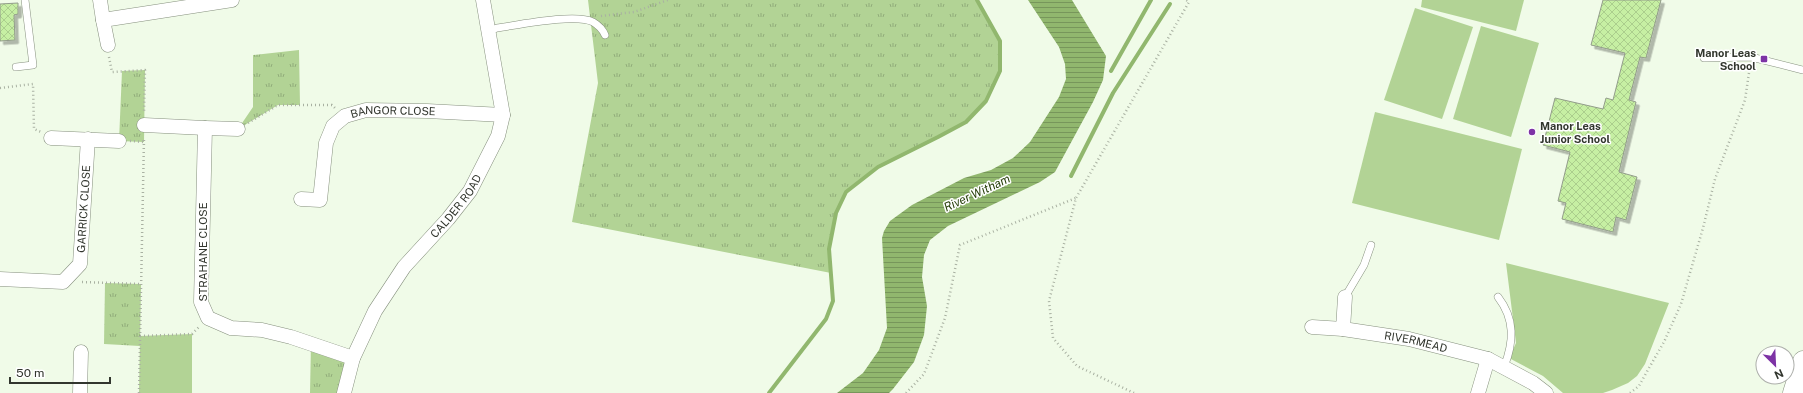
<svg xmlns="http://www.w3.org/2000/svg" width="1803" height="393" font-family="'Public Sans',sans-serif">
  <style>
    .grass { fill: url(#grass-tufts) }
    .park { fill: #b2d395 }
    .water { fill: url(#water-rules) }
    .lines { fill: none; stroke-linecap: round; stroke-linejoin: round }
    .stream { stroke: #91b76e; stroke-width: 4 }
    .building { fill: url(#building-cross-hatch); stroke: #929c8a; filter: url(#shadow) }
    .lane-casing { stroke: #86907e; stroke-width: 8 }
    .street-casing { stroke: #86907e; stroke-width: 15 }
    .secondary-casing { stroke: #86907e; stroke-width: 21 }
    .path { stroke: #a9b1a2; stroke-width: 2.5; stroke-dasharray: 1 3; stroke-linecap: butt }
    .lane { stroke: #fff; stroke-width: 7 }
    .street { stroke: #fff; stroke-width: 14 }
    .secondary { stroke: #fff; stroke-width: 20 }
    .poi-dot { fill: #7d33a5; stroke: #fff; stroke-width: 1.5 }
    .labels { text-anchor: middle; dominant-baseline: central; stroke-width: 3; stroke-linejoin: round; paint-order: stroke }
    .poi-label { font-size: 11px; font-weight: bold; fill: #32362e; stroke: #fff; text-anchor: end }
    .street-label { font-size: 11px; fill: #32362e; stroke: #fff }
    .water-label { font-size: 12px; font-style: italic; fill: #263e08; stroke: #fff }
  </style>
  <defs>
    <pattern id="grass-tufts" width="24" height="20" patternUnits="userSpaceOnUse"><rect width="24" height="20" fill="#b2d395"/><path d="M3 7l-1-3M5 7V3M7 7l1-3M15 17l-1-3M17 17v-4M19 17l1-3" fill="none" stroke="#91ac7a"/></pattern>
    <pattern id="water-rules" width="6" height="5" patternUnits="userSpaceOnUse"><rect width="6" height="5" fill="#91b76e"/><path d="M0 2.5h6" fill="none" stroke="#77965b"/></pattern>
    <pattern id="building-cross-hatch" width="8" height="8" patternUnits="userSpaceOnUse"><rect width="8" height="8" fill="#c6efa3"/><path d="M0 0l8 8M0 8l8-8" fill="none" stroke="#abce8d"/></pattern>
    <filter id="shadow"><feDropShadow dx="3.5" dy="3.5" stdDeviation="0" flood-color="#0004"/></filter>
  </defs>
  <rect width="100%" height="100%" fill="#f0fbe8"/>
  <!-- grass -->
  <g class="grass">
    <path d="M588,0H977L1000,41V71L986,101L966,122L938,137L878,167L846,192L836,213L829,249L831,273L572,222L598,83Z"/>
    <path d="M299,50L300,105H278L238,129L253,107V55Z"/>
    <path d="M145,70L144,142L119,141L122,71Z"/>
    <path d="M105,283L141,284L140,346L104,344Z"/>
    <path d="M311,343L353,358L344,393H310Z"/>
  </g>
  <!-- park -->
  <g class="park">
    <path d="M1422,0H1524L1516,31L1421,7Z"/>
    <path d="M1415,8L1473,27L1442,119L1384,100Z"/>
    <path d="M1481,26L1539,43L1511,137L1453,119Z"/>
    <path d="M1375,112L1522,149L1499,240L1352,203Z"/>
    <path d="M1506,263L1669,303L1645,364L1637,376L1628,383L1612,390L1603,393H1563L1543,376L1509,358L1516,343Z"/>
    <path d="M192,334V393H139L140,336Z"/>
  </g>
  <!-- water -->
  <path class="water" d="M1028,0H1072L1106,56L1103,80L1093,102L1055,172L1040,182L948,226L930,240L924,255L922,277L927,306L924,335L914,362L893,389L889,393H837L863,373L879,350L887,328L882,238L884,231L890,221L912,205L964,178L991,170L1013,158L1030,142L1059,97L1066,79L1065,64L1059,47Z"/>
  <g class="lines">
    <!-- stream -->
    <g class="stream">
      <path d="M1111,71L1151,0"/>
      <path d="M1071,176L1113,93L1170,4"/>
      <path d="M769,393L826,319L833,301L829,249L836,213L846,192L878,167L938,137L966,122L986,101L1000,71V41L977,0"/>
    </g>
  </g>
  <!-- building -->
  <g class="building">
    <path d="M1603,0H1661L1646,58L1640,57L1629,100L1636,102L1619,172L1637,177L1626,220L1616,217L1613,232L1562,219L1566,203L1558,201L1570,152L1543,145L1555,98L1603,109L1606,98L1613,100L1625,53L1591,45Z"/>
    <path d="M18,3V14L14,15L15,40L0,41V4Z"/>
  </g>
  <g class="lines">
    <defs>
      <g id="lane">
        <path d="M489,31L497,28C518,25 576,13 593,22C598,25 603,30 605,35"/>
        <path d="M1704,58L1751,57L1803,70"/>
        <path d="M16,67L33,65L25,0"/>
        <path d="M1345,297L1364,265L1371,245"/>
        <path d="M1498,297C1515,319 1514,342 1504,367"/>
      </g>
      <g id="street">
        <path d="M100,0L103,20"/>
        <path d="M108,45L103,20L232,0"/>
        <path d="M144,125L205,128"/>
        <path d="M238,129L205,128L201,302L208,318L231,328L262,330L291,337L353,358"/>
        <path d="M51,138L119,141"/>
        <path id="s1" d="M301,199L320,200L326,143L333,126L345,116L366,110L427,111L503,115"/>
        <path id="s2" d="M0,279L63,282L80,264L88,139"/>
        <path id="s3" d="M1312,327L1343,329L1409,339L1488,359L1533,383L1546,393"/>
        <path d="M1343,329L1345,297"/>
        <path d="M80,393L81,352"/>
        <path id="s4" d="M344,393L353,358L375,311L404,267L448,219L470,191L498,136L503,115L483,0"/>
        <path d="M1478,393L1488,359"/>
      </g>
      <path id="secondary" d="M1793,393L1803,361"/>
    </defs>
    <!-- lane casing -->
    <use href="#lane" class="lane-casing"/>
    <!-- street casing -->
    <use href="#street" class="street-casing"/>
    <!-- secondary casing -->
    <use href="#secondary" class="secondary-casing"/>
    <!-- path -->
    <g class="path">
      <path d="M601,16L634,12L668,0"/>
      <path d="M109,57L112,72L145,70L144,113"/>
      <path d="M0,88L33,84L34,129L41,132"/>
      <path d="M248,123L278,105H332L335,108"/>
      <path d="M130,141L144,142"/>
      <path d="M82,282L141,284"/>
      <path d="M140,336L192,334L199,327"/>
      <path d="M139,393L144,138"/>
      <path d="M906,393L924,374L945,318L960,245L1076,198"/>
      <path d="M1134,393L1077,366L1053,338L1049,301L1076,198L1189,2L1186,0"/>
      <path d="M1630,393L1639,386L1649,368L1664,342L1681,304L1703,228L1715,179L1745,100L1750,66"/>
    </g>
    <!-- lane -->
    <use href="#lane" class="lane"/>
    <!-- street -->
    <use href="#street" class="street"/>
    <!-- secondary -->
    <use href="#secondary" class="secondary"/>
  </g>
  <!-- markers -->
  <g class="poi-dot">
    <rect x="1760" y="55" width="8" height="8" rx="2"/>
    <circle cx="1532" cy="132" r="4"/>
  </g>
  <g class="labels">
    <!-- poi labels -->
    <g class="poi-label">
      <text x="1756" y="53">Manor Leas<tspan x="1756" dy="13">School</tspan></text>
      <text x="1540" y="126" text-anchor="start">Manor Leas<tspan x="1540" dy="13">Junior School</tspan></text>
    </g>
    <!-- street labels -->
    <g class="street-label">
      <text stroke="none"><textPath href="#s1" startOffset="159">BANGOR CLOSE</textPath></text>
      <text stroke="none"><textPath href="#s4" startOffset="221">CALDER ROAD</textPath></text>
      <text stroke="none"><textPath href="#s2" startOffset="143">GARRICK CLOSE</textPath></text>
      <text transform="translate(203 252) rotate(-90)">STRAHANE CLOSE</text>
      <text stroke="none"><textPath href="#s3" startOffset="105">RIVERMEAD</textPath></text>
    </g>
    <!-- water labels -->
    <g class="water-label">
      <text transform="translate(977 193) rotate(-25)">River Witham</text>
    </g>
  </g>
  <!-- north arrow -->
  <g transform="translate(1775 365) rotate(156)"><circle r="19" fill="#ffffff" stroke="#adafab"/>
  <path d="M0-3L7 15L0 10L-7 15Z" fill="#7d33a5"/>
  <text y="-6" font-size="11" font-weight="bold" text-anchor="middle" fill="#32362e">N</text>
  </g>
  <!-- scale -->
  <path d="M10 377v6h100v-6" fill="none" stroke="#32362e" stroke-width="2"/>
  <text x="16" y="377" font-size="12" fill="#32362e" stroke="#ffffff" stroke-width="3" paint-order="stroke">50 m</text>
</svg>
